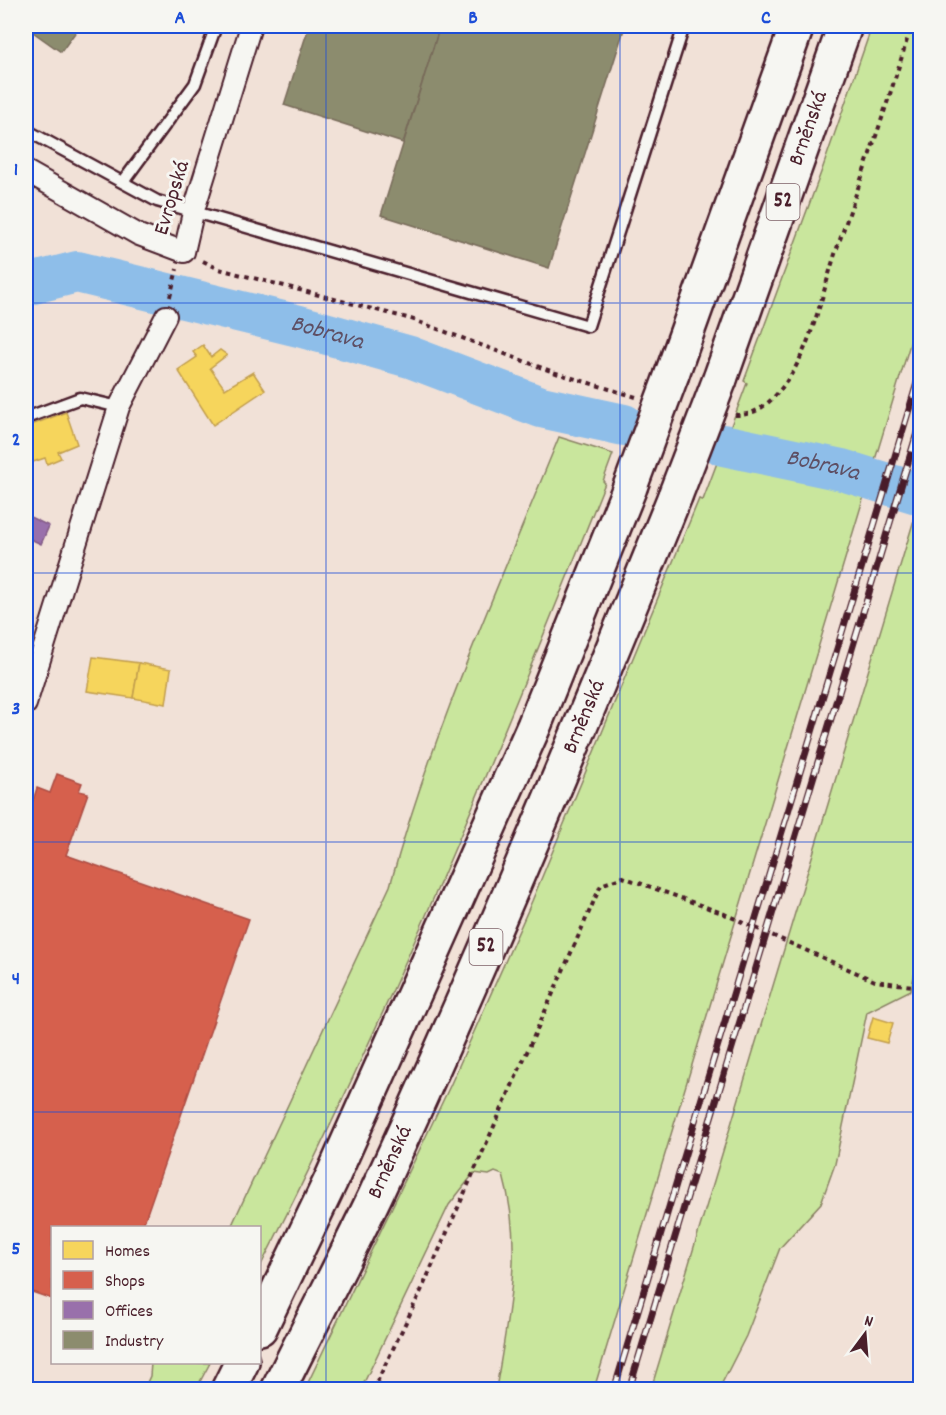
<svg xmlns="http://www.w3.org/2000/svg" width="946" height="1415" font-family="Dekko,sans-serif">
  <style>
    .green { fill: #c9e69d; stroke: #8a8264; stroke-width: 1.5 }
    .homes { fill: #f6d55c; stroke: #c29e4d; stroke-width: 1.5 }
    .shops { fill: #d6604d; stroke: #ac4c43; stroke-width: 1.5 }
    .offices { fill: #9970ab; stroke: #815885; stroke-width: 1.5 }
    .industry { fill: #8c8c6e; stroke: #786b5a; stroke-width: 1.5 }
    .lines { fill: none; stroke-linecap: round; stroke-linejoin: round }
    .river { stroke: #8ebee9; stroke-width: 42 }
    .lane-casing { stroke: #4a1f2b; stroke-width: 15 }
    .street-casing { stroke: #4a1f2b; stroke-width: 24 }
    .highway-casing { stroke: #4a1f2b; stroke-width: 38 }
    .path { stroke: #4a1f2b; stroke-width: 4; stroke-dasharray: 4.5 4.5; stroke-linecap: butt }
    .lane { stroke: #f6f6f2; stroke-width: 10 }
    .street { stroke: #f6f6f2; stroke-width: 20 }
    .highway { stroke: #f6f6f2; stroke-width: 33 }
    .rail-casing { stroke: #4a1f2b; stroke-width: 7 }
    .rail { stroke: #f6f6f2; stroke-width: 4.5; stroke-dasharray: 14; stroke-linecap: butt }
    .highway-bridge-casing { stroke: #4a1f2b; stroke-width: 38; stroke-linecap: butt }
    .highway-bridge { stroke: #f6f6f2; stroke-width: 33 }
    .grid { fill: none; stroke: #1d4ed8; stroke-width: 1.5; stroke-opacity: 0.55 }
    .labels { text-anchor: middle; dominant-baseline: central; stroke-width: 6; stroke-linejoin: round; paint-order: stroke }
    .shield { fill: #f6f6f2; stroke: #7e6067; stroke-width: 1.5 }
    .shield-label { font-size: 21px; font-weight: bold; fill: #4a1f2b }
    .street-label { font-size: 22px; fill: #4a1f2b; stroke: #f6f6f2 }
    .water-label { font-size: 24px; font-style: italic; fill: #5e4f64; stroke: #f6f6f2 }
    .neatline { fill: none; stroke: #1d4ed8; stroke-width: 2 }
    .grid-label { font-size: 20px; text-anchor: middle; font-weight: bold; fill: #1d4ed8 }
  </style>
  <rect width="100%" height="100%" fill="#f1e1d7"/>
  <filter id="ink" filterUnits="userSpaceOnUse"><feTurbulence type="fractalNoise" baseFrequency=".0167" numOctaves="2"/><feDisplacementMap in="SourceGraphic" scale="12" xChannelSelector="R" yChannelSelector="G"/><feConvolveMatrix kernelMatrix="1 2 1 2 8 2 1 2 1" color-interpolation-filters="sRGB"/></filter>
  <g filter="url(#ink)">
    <!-- green -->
    <g class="green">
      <path d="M872,26H920V311L594,1389H496C508,1315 524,1250 503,1175L495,1172L489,1175L474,1173L449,1205L361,1389H305L450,1086L532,901L699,499L703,500L747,383L744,381L823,167Z"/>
      <path d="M559,437L613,454L603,481L605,483C499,747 391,1013 260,1267V1228L231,1227L390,886C432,732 499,585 559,437Z"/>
      <path d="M920,500V950L911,990L867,1012L835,1164L821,1203L780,1248L746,1336L719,1389H651Z"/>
      <path d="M151,1363V1362L210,1363L196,1389H144L150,1376Z"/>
    </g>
    <!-- homes -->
    <g class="homes">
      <path d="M203,345L211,357L220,350L227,355L210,368L225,389L253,372L265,390L213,425L178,370L197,357L193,352Z"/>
      <path d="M66,412L77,444L58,452L61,458L47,464L45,458L33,462L26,441V427Z"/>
      <path d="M93,657L139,663L133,698L87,691Z"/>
      <path d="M139,663L171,669L166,704L133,698Z"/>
      <path d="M873,1017L893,1023L887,1043L867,1038Z"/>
      <path d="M920,1024V1051L914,1049Z"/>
    </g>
    <!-- shops -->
    <path class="shops" d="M57,774L82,783L79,791L88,793L66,855L249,919L142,1228H52V1299L26,1290V822L37,788L50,793Z"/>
    <!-- offices -->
    <path class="offices" d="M26,515L49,526L41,544L26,537Z"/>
    <!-- industry -->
    <g class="industry">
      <path d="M26,26H80L61,52L30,30L26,36Z"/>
      <path d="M309,26H440L403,143L284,105Z"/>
      <path d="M440,26H625L549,268L381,215Z"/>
    </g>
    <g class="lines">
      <!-- river -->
      <g class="river">
        <path id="s1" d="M26,285L77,272L299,326L410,357L541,407L624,425"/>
        <path id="s2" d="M723,445L842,470L920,494"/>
      </g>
      <defs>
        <g id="lane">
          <path d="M26,130L157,201L588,326L684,26"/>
          <path d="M123,182L195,84L216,26"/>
          <path d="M26,418L80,398L119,407"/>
        </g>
        <g id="street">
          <path d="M26,171L139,235L184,252L193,213L251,26"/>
          <path d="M26,704L119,407L166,316"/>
        </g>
        <g id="highway">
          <path d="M672,374L797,26"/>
          <path id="s3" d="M720,379L845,26"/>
          <path d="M260,1328L331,1180L534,726L630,487"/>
          <path d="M228,1390L242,1362"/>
          <path id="s4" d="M278,1390C310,1325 344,1261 375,1196C482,966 580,731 675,496"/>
        </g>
      </defs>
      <!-- lane casing -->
      <use href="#lane" class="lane-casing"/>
      <!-- street casing -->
      <use href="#street" class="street-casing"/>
      <!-- highway casing -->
      <use href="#highway" class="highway-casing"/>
      <!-- path -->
      <g class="path">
        <path d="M203,261L219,269L411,319L556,373L636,397"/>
        <path d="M170,297L177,269"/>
        <path d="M735,415C754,416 768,405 780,390C810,355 822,294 836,251C862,176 889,102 911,26"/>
        <path d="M373,1390L421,1291L601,885L623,877L722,913L875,981L920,987"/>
      </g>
      <!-- lane -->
      <use href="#lane" class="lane"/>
      <!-- street -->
      <use href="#street" class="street"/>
      <!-- highway -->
      <use href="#highway" class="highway"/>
      <defs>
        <g id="rail">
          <path d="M614,1390L920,373"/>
          <path d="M629,1390L920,423"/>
        </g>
      </defs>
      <!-- rail casing -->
      <use href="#rail" class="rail-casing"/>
      <!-- rail -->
      <use href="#rail" class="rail"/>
      <defs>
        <g id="highway-bridge">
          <path d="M630,487L672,374"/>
          <path d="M675,496L720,379"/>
        </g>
      </defs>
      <!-- highway-bridge casing -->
      <use href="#highway-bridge" class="highway-bridge-casing"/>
      <!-- highway-bridge -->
      <use href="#highway-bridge" class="highway-bridge"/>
    </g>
  </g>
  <!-- grid -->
  <path class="grid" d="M326,26V1390M620,26V1390M26,303H920M26,573H920M26,842H920M26,1112H920"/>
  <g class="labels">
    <!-- shield labels -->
    <g class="shield">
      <rect x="766.5" y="184" width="33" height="36" rx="4.5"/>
      <rect x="469.5" y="929" width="33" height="36" rx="4.5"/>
    </g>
    <g class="shield-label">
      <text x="783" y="202">52</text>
      <text x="486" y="947">52</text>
    </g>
    <!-- street labels -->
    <g class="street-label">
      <text stroke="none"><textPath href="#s3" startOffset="266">Brněnská</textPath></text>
      <text transform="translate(173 198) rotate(-73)">Evropská</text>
      <text stroke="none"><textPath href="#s4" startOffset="740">Brněnská</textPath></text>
      <text stroke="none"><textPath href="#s4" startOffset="254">Brněnská</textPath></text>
    </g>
    <!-- water labels -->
    <g class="water-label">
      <text stroke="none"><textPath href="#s1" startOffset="310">Bobrava</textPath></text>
      <text stroke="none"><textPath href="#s2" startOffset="102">Bobrava</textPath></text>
    </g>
  </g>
  <!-- margin -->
  <rect width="946" height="1415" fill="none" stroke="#f6f6f2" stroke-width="66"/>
  <!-- legend -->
  <rect x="51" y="1226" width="210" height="138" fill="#f6f6f2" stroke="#b1a0a2" stroke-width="1.5"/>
  <rect x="63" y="1241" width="30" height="18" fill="#f6d55c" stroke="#b1a0a2" stroke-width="1.5"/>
  <text x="105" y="1256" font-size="18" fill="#4a1f2b">Homes</text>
  <rect x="63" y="1271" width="30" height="18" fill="#d6604d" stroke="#b1a0a2" stroke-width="1.5"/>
  <text x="105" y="1286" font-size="18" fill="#4a1f2b">Shops</text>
  <rect x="63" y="1301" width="30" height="18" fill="#9970ab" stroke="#b1a0a2" stroke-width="1.5"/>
  <text x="105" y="1316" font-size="18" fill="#4a1f2b">Offices</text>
  <rect x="63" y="1331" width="30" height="18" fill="#8c8c6e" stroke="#b1a0a2" stroke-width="1.5"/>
  <text x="105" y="1346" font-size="18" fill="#4a1f2b">Industry</text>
  <!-- north arrow -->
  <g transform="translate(865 1334) rotate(16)" stroke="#f6f6f2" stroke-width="4.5" paint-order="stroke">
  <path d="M0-4.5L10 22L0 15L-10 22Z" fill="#4a1f2b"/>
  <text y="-9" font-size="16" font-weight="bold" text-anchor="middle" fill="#4a1f2b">N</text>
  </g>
  <rect x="33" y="33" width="880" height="1349" class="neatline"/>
  <g class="grid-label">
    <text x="180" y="23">A</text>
    <text x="473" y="23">B</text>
    <text x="766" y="23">C</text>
    <text x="16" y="175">1</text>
    <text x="16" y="445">2</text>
    <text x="16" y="714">3</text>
    <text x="16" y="984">4</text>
    <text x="16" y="1254">5</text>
  </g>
</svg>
